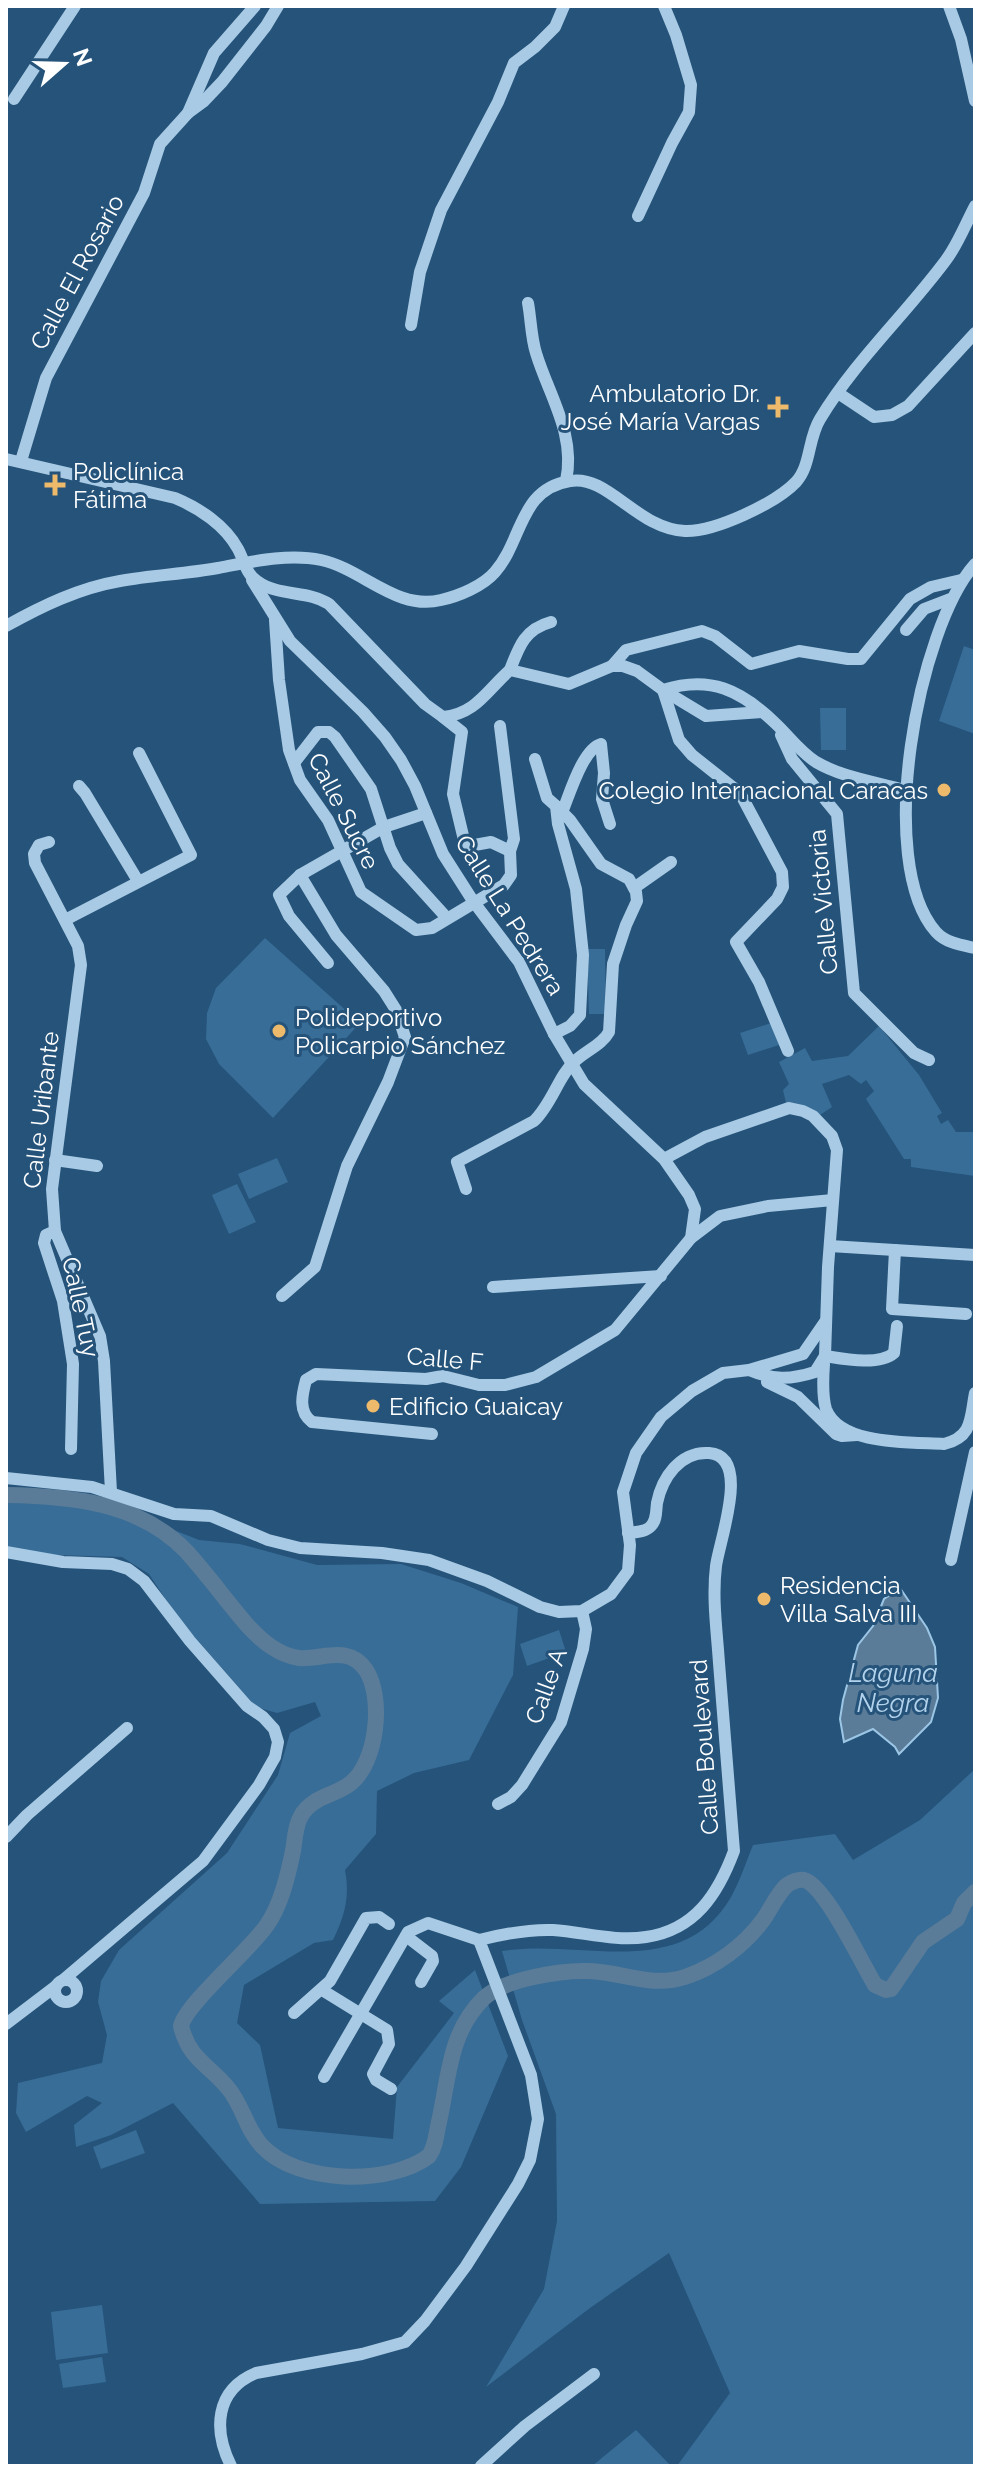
<svg xmlns="http://www.w3.org/2000/svg" width="981" height="2472" font-family="Raleway,sans-serif">
  <style>
    .green { fill: #386d97 }
    .water { fill: #5a7c98; stroke: #9cc6e5; stroke-width: 2 }
    .lines { fill: none; stroke-linecap: round; stroke-linejoin: round }
    .river { stroke: #5a7c98; stroke-width: 16 }
    .minor { stroke: #a8cae4; stroke-width: 12 }
    .poi-dot { fill: #edba6c; stroke: #25537a; stroke-width: 3 }
    .labels { text-anchor: middle; dominant-baseline: central; stroke-width: 6; stroke-linejoin: round; paint-order: stroke }
    .street-label { font-size: 24px; fill: #fff; stroke: #25537a }
    .poi-label { font-size: 24px; fill: #fff; stroke: #25537a; text-anchor: start }
    .water-label { font-size: 26px; font-style: italic; fill: #b3d3ec; stroke: #25537a }
  </style>
  <rect width="100%" height="100%" fill="#25537a"/>
  <!-- green -->
  <g class="green">
    <path d="M964,646L975,650V734L939,721Z"/>
    <path d="M820,708H846V750H821Z"/>
    <path d="M265,938L360,1023L273,1118L219,1064L206,1039L207,1013L216,988Z"/>
    <path d="M587,949H605L606,1014H589Z"/>
    <path d="M771,1023L779,1045L748,1055L740,1033Z"/>
    <path d="M879,1026L919,1075L942,1113L937,1116L941,1124L948,1120L956,1132H975V1176L911,1167V1159H904L866,1099L874,1091L866,1080L861,1084L849,1075L822,1084L832,1107L817,1117L786,1103L783,1090L789,1084L779,1062L805,1048L812,1061L848,1056Z"/>
    <path d="M277,1158L288,1182L249,1199L238,1174Z"/>
    <path d="M237,1184L256,1222L229,1234L212,1195Z"/>
    <path d="M6,1490L84,1494L199,1540L240,1544L317,1565L401,1564L461,1583L518,1607L513,1675L469,1760L414,1773L377,1791L376,1834L345,1870C350,1897 345,1915 333,1940L314,1943L244,1985L237,2023L260,2045L278,2128L393,2139L397,2087L454,2013L439,2001L475,1970L508,2056L461,2167L435,2201L260,2204L173,2103L111,2135L76,2147L74,2125L102,2103L87,2096L26,2132L16,2113L18,2083L102,2063L107,2035L98,2002L101,1981L119,1950L227,1853L278,1775L290,1733L321,1716L315,1702L277,1713L256,1707L178,1618L149,1574L122,1557L55,1555L6,1547Z"/>
    <path d="M559,1630L566,1652L527,1666L520,1644Z"/>
    <path d="M975,1769V2466H677L730,2393L669,2253L590,2308L486,2387L544,2289L557,2221L556,2114L522,2020L502,1951C581,1938 681,1983 731,1897C740,1881 746,1862 753,1845L835,1834L853,1860L920,1820Z"/>
    <path d="M136,2130L145,2153L101,2169L93,2147Z"/>
    <path d="M102,2305L108,2353L56,2360L51,2312Z"/>
    <path d="M102,2357L106,2382L63,2388L59,2364Z"/>
    <path d="M636,2430L671,2466H592Z"/>
  </g>
  <!-- water -->
  <path class="water" d="M900,1588L927,1628L935,1647L938,1698L931,1722L899,1754L895,1747L873,1729L844,1742L840,1719L843,1700L858,1645L873,1626L884,1599Z"/>
  <g class="lines">
    <!-- river -->
    <path class="river" d="M6,1495C70,1496 139,1502 186,1551C208,1575 227,1602 248,1626C262,1641 278,1655 299,1658C323,1660 348,1644 366,1670C384,1698 377,1762 351,1783C335,1796 312,1796 301,1816C295,1826 295,1839 293,1851C288,1875 281,1905 267,1925C250,1950 186,2004 181,2026C189,2059 208,2064 228,2088C243,2106 246,2129 262,2146C297,2184 389,2186 429,2156C436,2146 436,2134 439,2122C449,2077 449,2032 484,1998C504,1979 562,1970 589,1971C623,1972 651,1988 685,1977C715,1967 744,1946 763,1920C771,1909 777,1894 787,1885C792,1882 798,1879 804,1880C825,1885 862,1964 875,1985L886,1990L891,1989L923,1942L957,1919L964,1903L975,1892"/>
    <!-- minor -->
    <g class="minor">
      <path d="M949,6L961,39L975,101"/>
      <path d="M14,99L75,6"/>
      <path d="M188,113L214,53L255,6"/>
      <path d="M638,216L672,143L689,112L691,85L676,35L664,6"/>
      <path d="M528,303C531,319 531,337 536,353C549,396 576,434 566,481"/>
      <path d="M411,325L420,272L441,210L498,102L514,63L535,47L555,27L564,6"/>
      <path d="M838,393L874,417L892,415L908,406L975,333"/>
      <path d="M6,459L175,498C199,508 225,525 238,549C244,560 246,574 257,581C278,597 308,590 329,604L425,704L443,717C476,714 487,690 510,670L569,684L612,666H623L637,671L663,690C710,675 741,690 775,723C789,736 799,751 816,762C841,777 876,782 904,790"/>
      <path d="M21,461L46,378L144,193L160,144L188,113L203,102L222,82L266,26L278,6"/>
      <path d="M975,564C918,628 874,862 936,932C946,943 961,945 975,948"/>
      <path d="M252,580L290,641L363,712L385,737L401,760L415,786L443,854L473,901L519,962L554,1034L584,1084L664,1159L689,1195L695,1209L691,1238"/>
      <path d="M275,620L279,680L289,750L300,780L328,820L361,892L416,930L432,928L504,885L511,875L510,851L491,842L469,846L465,844L453,794L462,732L443,717"/>
      <path d="M6,626C42,606 79,588 120,581C152,575 185,574 218,568C250,562 288,553 321,560C363,569 396,611 441,600C459,596 483,586 495,572C523,540 519,489 570,481C608,474 637,529 685,531C715,532 776,503 796,482C811,466 808,438 820,419C855,361 906,314 946,260C958,244 966,223 975,206"/>
      <path d="M906,630L924,609L950,599"/>
      <path d="M612,666L626,650L702,631L715,636L751,664L799,651L848,659H861L910,599L931,587L961,580"/>
      <path d="M510,670C519,646 525,629 551,622"/>
      <path d="M663,690L679,740L692,755L740,793L782,872L783,887L777,899L736,942L759,982L788,1051"/>
      <path d="M663,690L706,716L762,712"/>
      <path d="M500,726L514,839L510,851"/>
      <path d="M781,735L792,759L837,814L854,993L914,1053L929,1060"/>
      <path d="M535,759L547,798L556,806L558,824L576,889L583,955L580,1015L570,1026L554,1034"/>
      <path d="M294,763L318,732H329L335,737L371,789L390,848L398,864L446,917"/>
      <path d="M79,786L85,793L138,881"/>
      <path d="M563,810C570,793 583,749 601,744L604,773L602,799L610,824"/>
      <path d="M49,842L39,845L34,854L35,863L78,946L81,965L52,1189L55,1231L100,1336L104,1361L111,1492"/>
      <path d="M300,875L279,895L289,916L328,963"/>
      <path d="M634,888L671,862"/>
      <path d="M65,920L191,855L139,753"/>
      <path d="M664,1159L705,1137L789,1108L803,1111L813,1116L832,1136L837,1150L828,1267L825,1356L815,1372C790,1380 773,1380 749,1370"/>
      <path d="M55,1160L97,1166"/>
      <path d="M466,1189L457,1162L534,1121C552,1104 559,1075 574,1062C585,1051 602,1045 609,1032L613,964L626,925L637,901L636,892L629,879L601,864L570,820L556,806"/>
      <path d="M55,1231L46,1235L44,1243L63,1301L73,1364L71,1449"/>
      <path d="M830,1246L975,1255"/>
      <path d="M895,1250L892,1309L966,1314"/>
      <path d="M493,1287L661,1276"/>
      <path d="M282,1296L315,1267L347,1166L388,1082L405,1037L396,1010L384,991L336,935L300,875L384,827L426,813"/>
      <path d="M825,1356C844,1359 879,1366 894,1353L897,1326"/>
      <path d="M824,1364C823,1378 822,1396 826,1409C840,1446 912,1442 944,1444C973,1437 970,1418 975,1393"/>
      <path d="M767,1382L798,1397L836,1434L842,1436L857,1435"/>
      <path d="M432,1434L312,1422C298,1412 302,1395 306,1380L316,1374L426,1379L443,1376L479,1385H505L536,1377L615,1330L691,1238L720,1216L768,1206L833,1200"/>
      <path d="M6,1478L92,1487L174,1514L211,1516L268,1540L300,1548L382,1553L429,1560L487,1581L540,1607L559,1612L582,1611L611,1594L628,1571L630,1545L623,1492L636,1453L661,1417L692,1391L723,1373L749,1370L803,1354L825,1322"/>
      <path d="M6,1552L63,1562L112,1564L128,1569L144,1581L190,1641L247,1706L263,1717L274,1729L278,1742L275,1757L259,1785L203,1861L63,1980"/>
      <path d="M951,1560L975,1452"/>
      <path d="M498,1804L511,1797L522,1785L561,1722L583,1649L586,1629L582,1611"/>
      <path d="M6,1837L27,1815L127,1728"/>
      <path d="M406,1936L432,1956L433,1961L421,1982"/>
      <circle cx="66" cy="1991" r="11"/>
      <path d="M322,1990L387,2030L389,2044L373,2074L376,2080L391,2089"/>
      <path d="M294,2013L330,1981L366,1918L379,1917L389,1924"/>
      <path d="M6,2024L56,1986"/>
      <path d="M324,2077L408,1932L428,1923L479,1940"/>
      <path d="M231,2466C213,2430 215,2390 256,2373L362,2354L405,2342L425,2321L466,2266L518,2184L530,2160L538,2119L531,2075L479,1940C503,1934 528,1929 553,1930C583,1932 616,1942 646,1937C695,1930 718,1894 734,1851C729,1789 724,1726 719,1663C717,1632 712,1598 716,1566C719,1541 752,1456 709,1453C680,1451 662,1478 657,1503C656,1510 657,1520 651,1526C646,1532 636,1532 628,1533"/>
      <path d="M481,2466L525,2426L594,2374"/>
    </g>
  </g>
  <!-- markers -->
  <g class="poi-dot">
    <path d="M774 395h8v8h8v8h-8v8h-8v-8h-8v-8h8z"/>
    <path d="M51 473h8v8h8v8h-8v8h-8v-8h-8v-8h8z"/>
    <circle cx="944" cy="790" r="8"/>
    <circle cx="279" cy="1031" r="8"/>
    <circle cx="373" cy="1406" r="8"/>
    <circle cx="764" cy="1599" r="8"/>
  </g>
  <g class="labels">
    <!-- street labels -->
    <g class="street-label">
      <text transform="translate(77 272) rotate(-62)">Calle El Rosario</text>
      <text transform="translate(344 811) rotate(63)">Calle Sucre</text>
      <text transform="translate(823 902) rotate(-95)">Calle Victoria</text>
      <text transform="translate(510 915) rotate(58)">Calle La Pedrera</text>
      <text transform="translate(41 1110) rotate(-83)">Calle Uribante</text>
      <text transform="translate(81 1307) rotate(78)">Calle Tuy</text>
      <text transform="translate(445 1359) rotate(5)">Calle F</text>
      <text transform="translate(546 1686) rotate(-70)">Calle A</text>
      <text transform="translate(704 1747) rotate(-94)">Calle Boulevard</text>
    </g>
    <!-- poi labels -->
    <g class="poi-label">
      <text x="760" y="393" text-anchor="end">Ambulatorio Dr.<tspan x="760" dy="28">José María Vargas</tspan></text>
      <text x="73" y="471">Policlínica<tspan x="73" dy="28">Fátima</tspan></text>
      <text x="928" y="790" text-anchor="end">Colegio Internacional Caracas</text>
      <text x="295" y="1017">Polideportivo<tspan x="295" dy="28">Policarpio Sánchez</tspan></text>
      <text x="389" y="1406">Edificio Guaicay</text>
      <text x="780" y="1585">Residencia<tspan x="780" dy="28">Villa Salva III</tspan></text>
    </g>
    <!-- water labels -->
    <g class="water-label">
      <text x="893" y="1673">Laguna<tspan x="893" dy="30">Negra</tspan></text>
    </g>
  </g>
  <!-- border -->
  <rect width="981" height="2472" fill="none" stroke="#ffffff" stroke-width="16"/>
  <!-- north arrow -->
  <g transform="translate(64 64) rotate(70)" stroke="#25537a" stroke-width="6" paint-order="stroke">
  <path d="M0-6L14 30L0 20L-14 30Z" fill="#ffffff"/>
  <text y="-12" font-size="22" font-weight="bold" text-anchor="middle" fill="#ffffff">N</text>
  </g>
</svg>
